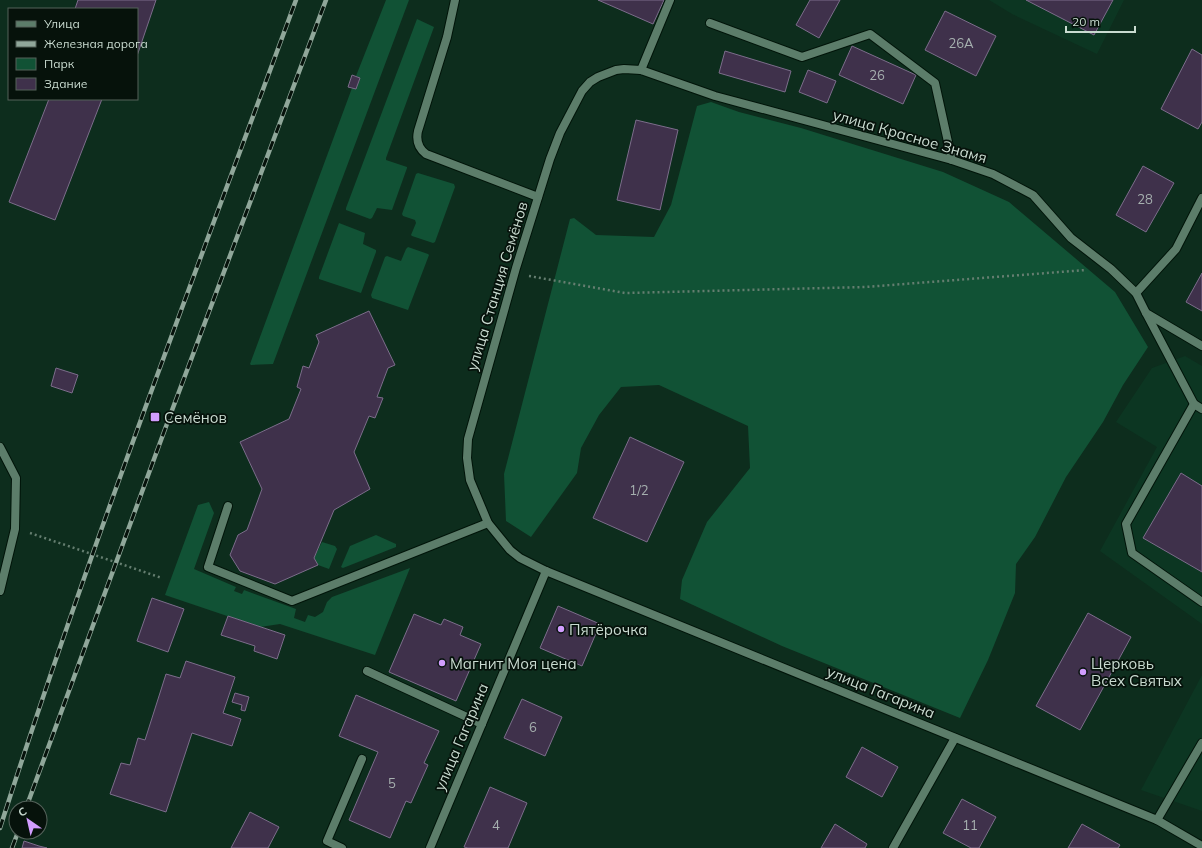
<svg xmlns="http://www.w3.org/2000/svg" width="1202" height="848" font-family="Mulish,sans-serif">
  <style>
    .built { fill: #0c3622 }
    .green { fill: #115235 }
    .building { fill: #3f314b; stroke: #7c6d8b }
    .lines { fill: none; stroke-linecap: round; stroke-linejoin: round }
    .service-casing { stroke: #001409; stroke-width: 10 }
    .minor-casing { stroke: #001409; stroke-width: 10 }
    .path { stroke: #657e70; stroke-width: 2.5; stroke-dasharray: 2 3; stroke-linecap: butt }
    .service { stroke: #5c7d6a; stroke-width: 8 }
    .minor { stroke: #5c7d6a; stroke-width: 8 }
    .rail-casing { stroke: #90a79a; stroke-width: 4.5 }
    .rail { stroke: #06120b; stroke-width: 3; stroke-dasharray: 9; stroke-linecap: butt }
    .poi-dot { fill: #d19dfe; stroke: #06120b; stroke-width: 1.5 }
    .labels { text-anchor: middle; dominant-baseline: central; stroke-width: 3.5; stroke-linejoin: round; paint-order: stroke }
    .number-label { font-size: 13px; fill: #a6b0af }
    .street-label { font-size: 15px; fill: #c9dbd0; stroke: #06120b }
    .poi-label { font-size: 15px; fill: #c9dbd0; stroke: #06120b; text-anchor: start }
  </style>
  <rect width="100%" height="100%" fill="#0d2d1d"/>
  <!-- built -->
  <g class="built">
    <path d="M989,0H1124L1097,54L1012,14Z"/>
    <path d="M1185,356L1202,366V624L1100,551L1157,447L1116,422L1152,368Z"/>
    <path d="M1202,675V811L1141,790Z"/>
  </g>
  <!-- green -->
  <g class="green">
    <path d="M386,0H409L273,364L251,365L250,364L352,88L356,89L360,78L356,76Z"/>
    <path d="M417,19L434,27L386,158V160L407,167V168L392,210L377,208L372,218L370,219L346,210V208Z"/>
    <path d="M711,102L739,112L801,128L943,172L1009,202L1115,292L1148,347L1123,385L1103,422L1066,477L1035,537L1016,564L1015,593L988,660L960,718L782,646L680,599L682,580L707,522L750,468L748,426L659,385L621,387L599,415L581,448L577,473L531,537L506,521L504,474L570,219L574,218L596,235L654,237L671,205L697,106Z"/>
    <path d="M418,173L454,184L455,187L435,242L433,243L412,236L411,235L416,223L415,220L403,216L402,214L416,174Z"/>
    <path d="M339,223L365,233L363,244L376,250V252L361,293L319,279V277Z"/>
    <path d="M408,247L428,254L429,255L408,310L372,298L371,295L385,257L387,256L401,261L406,249Z"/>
    <path d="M209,502L214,513L194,569L236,587L234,591L242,594L244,590L296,609L294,618L305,622L308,615L315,617L323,612L327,602L332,597L410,568L375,655L280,624L260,627L165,595L198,505Z"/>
    <path d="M376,535L396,544V547L343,568L341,567L350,546Z"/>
    <path d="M322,542L335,546L337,549L329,569L318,565L314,558Z"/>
  </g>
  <!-- building -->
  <g class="building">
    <path d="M78,0H156L137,56V9H75Z"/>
    <path d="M598,0H664L653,24Z"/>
    <path d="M810,0H840L819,38L796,25Z"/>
    <path d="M1026,0H1113L1094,35Z"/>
    <path d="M945,11L996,36L976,76L925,50Z"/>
    <path d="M852,46L916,75L903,104L839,75Z"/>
    <path d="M1192,49L1202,55V122L1198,129L1161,109Z"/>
    <path d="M725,51L791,71L785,92L719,73Z"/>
    <path d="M808,70L836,81L827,103L799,92Z"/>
    <path d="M352,75L360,78L356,89L348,87Z"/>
    <path d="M49,99H102L55,220L9,202Z"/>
    <path d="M636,120L678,130L660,210L617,200Z"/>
    <path d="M1143,166L1174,183L1146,232L1116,215Z"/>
    <path d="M1202,273V311L1186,302Z"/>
    <path d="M369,311L395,365L388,368L377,397L383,398L375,418L369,416L354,452L370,489L334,510L314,558L318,565L275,584L240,571L230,555L238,535L247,530L262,489L240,442L289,419L301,389L297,387L303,366L309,368L319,342L316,335Z"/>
    <path d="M56,368L78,375L72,393L51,386Z"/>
    <path d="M630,437L684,462L647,542L593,518Z"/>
    <path d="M1181,473L1202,486V572L1143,538Z"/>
    <path d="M152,598L184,609L168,652L137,641Z"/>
    <path d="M558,606L600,624L582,666L540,648Z"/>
    <path d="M1088,613L1131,637L1080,730L1036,706Z"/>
    <path d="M414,614L441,625L444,619L463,627L460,635L481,644L456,701L389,672Z"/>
    <path d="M228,616L285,635L277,659L254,651L255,646L221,635Z"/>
    <path d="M186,661L235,677L223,713L241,719L232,746L192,733L166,812L110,794L121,763L130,765L138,738L145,740L166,674L180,678Z"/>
    <path d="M235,693L249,697L245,711L241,710L242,705L232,702Z"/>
    <path d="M356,695L439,731L424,763L428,765L411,803L406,801L390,838L349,820L378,752L339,736Z"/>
    <path d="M522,699L562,717L545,756L504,738Z"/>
    <path d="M862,747L898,767L882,797L846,777Z"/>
    <path d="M490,787L527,803L508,848H468L464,847Z"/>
    <path d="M962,799L996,817L979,848H971L943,833Z"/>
    <path d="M250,812L279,827L268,848H231Z"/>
    <path d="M835,824L867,844L865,848H821Z"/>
    <path d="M1082,824L1120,845L1118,848H1068Z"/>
    <path d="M24,841L39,846L47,848H22Z"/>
  </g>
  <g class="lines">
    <defs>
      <g id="service">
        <path d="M455,0L447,37L418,131C416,140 418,148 426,154L538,197"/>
        <path d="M710,23L802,57L870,34L935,83L952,160"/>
        <path d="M641,70L670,0"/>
        <path d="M1146,313L1194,404"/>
        <path d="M1202,409L1194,404L1126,524L1132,553L1202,602"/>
        <path d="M228,506L208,567L292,601L488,523"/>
        <path d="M367,671L482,724"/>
        <path d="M1157,820L1202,743"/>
      </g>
      <g id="minor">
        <path d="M1136,293L1176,249L1202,198"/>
        <path d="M1202,346L1146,313L1136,293L1111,269L1071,238L1033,195L993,174L952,160L715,96L641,70L624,69L616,70L598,77L590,82L582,91L560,133L550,159L516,268L468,439L467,458L470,480L488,523L510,550L520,558L546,571L1157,820L1202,846"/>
        <path d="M0,447L16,478L15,529L0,591"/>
        <path d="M342,848L327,841L362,759"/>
        <path d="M430,848L546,571"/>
        <path d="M893,848L955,738"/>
      </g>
    </defs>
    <!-- service casing -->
    <use href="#service" class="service-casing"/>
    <!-- minor casing -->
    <use href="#minor" class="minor-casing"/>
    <!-- path -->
    <g class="path">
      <path d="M529,276L625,293L865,287L1086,270"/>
      <path d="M30,533L162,578"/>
    </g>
    <!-- service -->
    <use href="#service" class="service"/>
    <!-- minor -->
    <use href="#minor" class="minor"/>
    <defs>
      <g id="rail">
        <path d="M26,808L168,421L326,0"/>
        <path d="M0,828C89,549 195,275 296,0"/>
        <path d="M12,848L18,832"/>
      </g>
    </defs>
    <!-- rail casing -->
    <use href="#rail" class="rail-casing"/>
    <!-- rail -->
    <use href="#rail" class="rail"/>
  </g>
  <!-- markers -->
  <g class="poi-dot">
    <rect x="150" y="412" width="10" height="10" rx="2"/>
    <circle cx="561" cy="629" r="4"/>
    <circle cx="442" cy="663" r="4"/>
    <circle cx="1083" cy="672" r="4"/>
  </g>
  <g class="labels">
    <!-- number labels -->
    <g class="number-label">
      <text x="961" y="43">26А</text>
      <text x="877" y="75">26</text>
      <text x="1145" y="199">28</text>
      <text x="639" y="490">1/2</text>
      <text x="533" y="727">6</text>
      <text x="392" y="783">5</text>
      <text x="496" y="825">4</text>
      <text x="970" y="825">11</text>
    </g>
    <!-- street labels -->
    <g class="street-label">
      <text transform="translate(910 136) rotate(16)">улица Красное Знамя</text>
      <text transform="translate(497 286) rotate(-73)">улица Станция Семёнов</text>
      <text transform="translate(881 692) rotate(22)">улица Гагарина</text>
      <text transform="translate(461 737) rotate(-67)">улица Гагарина</text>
    </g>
    <!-- poi labels -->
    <g class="poi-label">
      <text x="164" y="417">Семёнов</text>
      <text x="569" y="629">Пятёрочка</text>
      <text x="450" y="663">Магнит Моя цена</text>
      <text x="1091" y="663">Церковь<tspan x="1091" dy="17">Всех Святых</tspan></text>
    </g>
  </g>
  <!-- legend -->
  <rect x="8" y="8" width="130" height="92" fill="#06120b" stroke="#54625a"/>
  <rect x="16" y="21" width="20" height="6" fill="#5c7d6a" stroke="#54625a"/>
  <text x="44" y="28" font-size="12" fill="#c9dbd0">Улица</text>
  <rect x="16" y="41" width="20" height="6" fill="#90a79a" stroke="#54625a"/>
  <text x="44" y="48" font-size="12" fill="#c9dbd0">Железная дорога</text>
  <rect x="16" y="58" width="20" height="12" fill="#115235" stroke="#54625a"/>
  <text x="44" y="68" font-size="12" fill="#c9dbd0">Парк</text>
  <rect x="16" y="78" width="20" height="12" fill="#3f314b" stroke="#54625a"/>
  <text x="44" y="88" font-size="12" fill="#c9dbd0">Здание</text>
  <!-- north arrow -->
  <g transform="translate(28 820) rotate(326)"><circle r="19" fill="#06120b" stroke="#54625a"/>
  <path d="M0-3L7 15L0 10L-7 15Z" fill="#d19dfe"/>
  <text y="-6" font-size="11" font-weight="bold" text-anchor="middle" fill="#c9dbd0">С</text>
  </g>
  <!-- scale -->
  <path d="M1066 26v6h69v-6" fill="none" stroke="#c9dbd0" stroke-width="2"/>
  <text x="1072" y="26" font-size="12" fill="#c9dbd0" stroke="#06120b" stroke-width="3" paint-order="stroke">20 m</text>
</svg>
